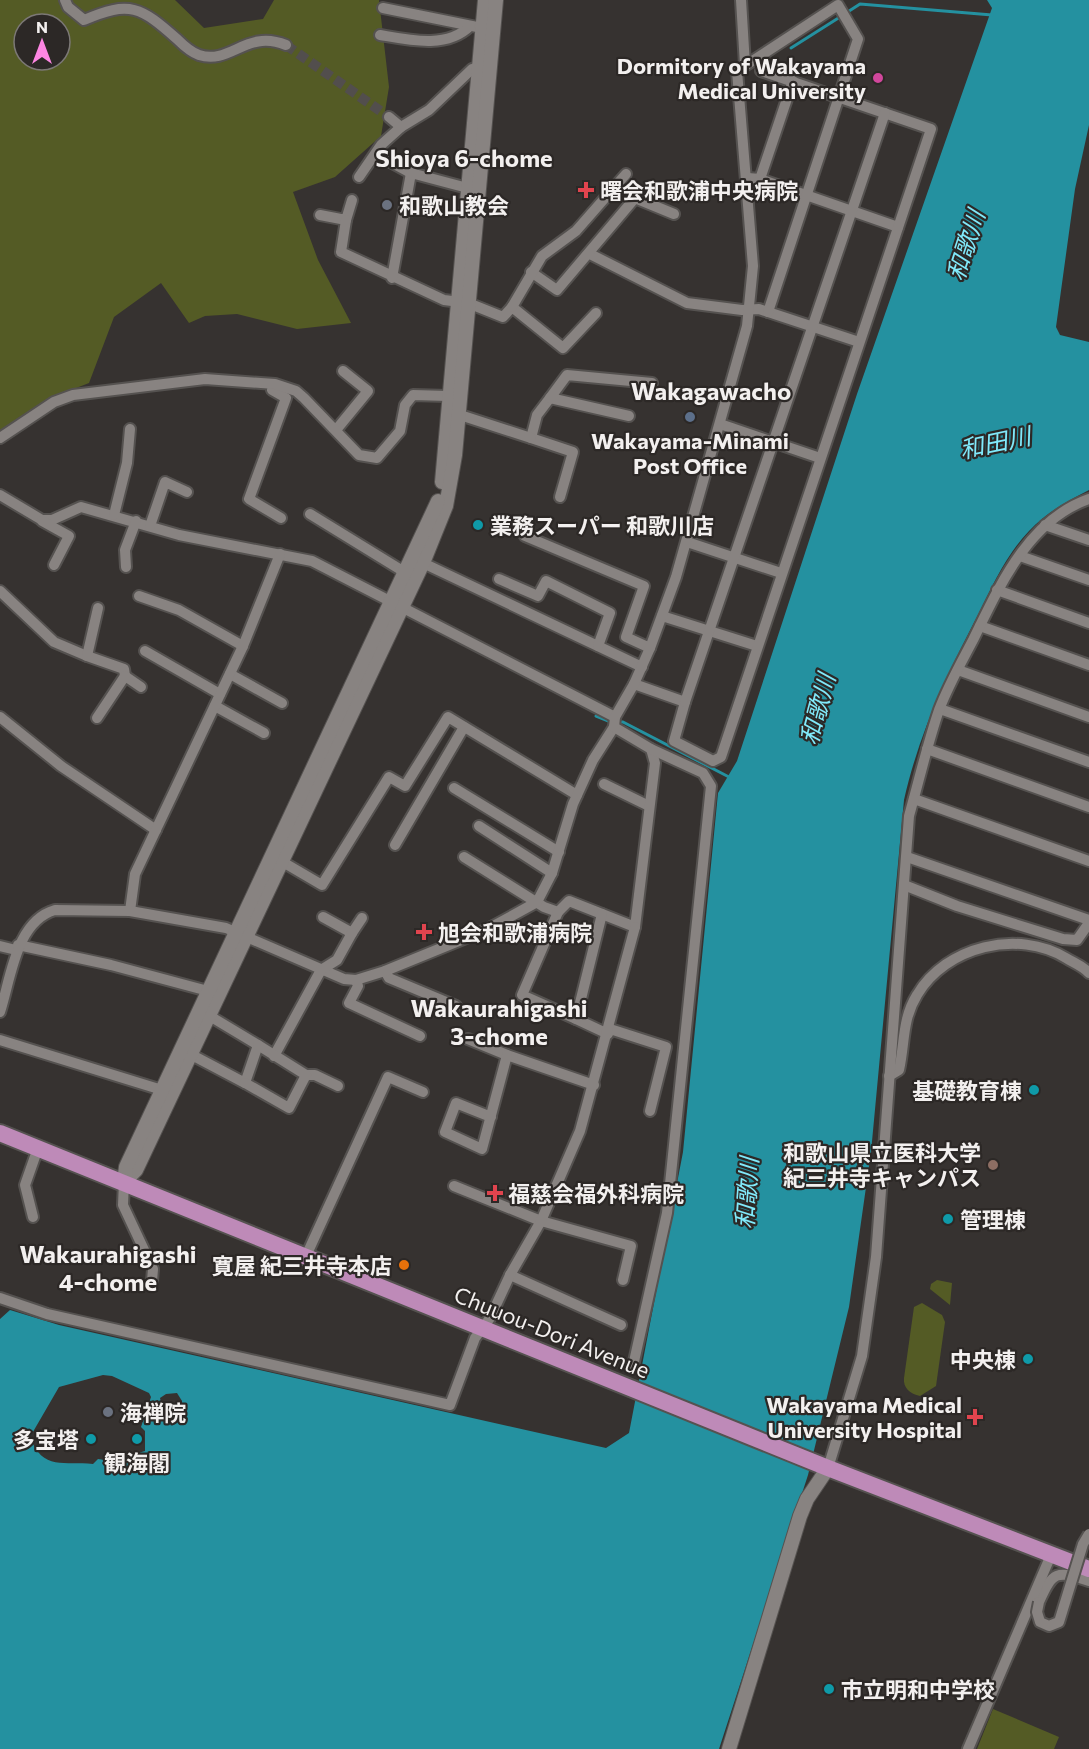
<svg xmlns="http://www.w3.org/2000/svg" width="1089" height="1749" font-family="Commissioner,'Noto Sans JP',sans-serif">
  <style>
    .green { fill: #545b25; fill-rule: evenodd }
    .water { fill: #2491a0; fill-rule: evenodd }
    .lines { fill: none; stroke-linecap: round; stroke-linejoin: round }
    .stream { stroke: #2491a0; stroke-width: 3 }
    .minor-tunnel { stroke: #524e4d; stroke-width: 10; stroke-dasharray: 10 5; stroke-linecap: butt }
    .minor-casing { stroke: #555250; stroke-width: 14 }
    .tertiary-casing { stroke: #555250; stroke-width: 16 }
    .trunk-casing { stroke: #555250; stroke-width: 20 }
    .minor { stroke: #888381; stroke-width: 10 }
    .tertiary { stroke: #888381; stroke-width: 14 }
    .trunk { stroke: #be8ab8; stroke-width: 16 }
    .minor-bridge-casing { stroke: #555250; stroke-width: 14; stroke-linecap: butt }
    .minor-bridge { stroke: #888381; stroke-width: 10 }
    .hotel-dot { fill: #d1479c; stroke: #2c2826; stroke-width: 2 }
    .health-dot { fill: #e0444e; stroke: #2c2826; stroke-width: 2 }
    .worship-dot { fill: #6b7280; stroke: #2c2826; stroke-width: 2 }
    .service-dot { fill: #5c6f8a; stroke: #2c2826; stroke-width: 2 }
    .culture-dot { fill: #0f9aa8; stroke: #2c2826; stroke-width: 2 }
    .education-dot { fill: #8d6e63; stroke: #2c2826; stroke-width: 2 }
    .food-dot { fill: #e8710a; stroke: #2c2826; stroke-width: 2 }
    .labels { text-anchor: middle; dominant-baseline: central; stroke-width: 4.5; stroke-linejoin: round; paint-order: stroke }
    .poi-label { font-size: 22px; font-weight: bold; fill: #f3f0ef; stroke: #2c2826; text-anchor: start }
    .street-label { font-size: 22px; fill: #f3f0ef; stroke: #2c2826 }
    .neighbourhood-label { font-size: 24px; font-weight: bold; fill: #f3f0ef; stroke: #2c2826 }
    .water-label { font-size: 24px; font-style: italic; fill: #81eafb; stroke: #2c2826 }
  </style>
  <rect width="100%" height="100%" fill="#363230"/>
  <!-- green -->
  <g class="green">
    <path d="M0,0H175L204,28L263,19L274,0H379L389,87L381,136L335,177L293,192L318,260L351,323L297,329L237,314L205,316L189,323L161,283L114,317L89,383L61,394L0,431ZM24,24H60V60H24Z"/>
    <path d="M937,1280L952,1283L950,1305L930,1289L931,1284Z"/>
    <path d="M922,1303L942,1315L945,1322L936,1386L920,1396C910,1394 903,1388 904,1378L914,1307Z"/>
    <path d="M993,1709L1059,1737L1054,1749H977Z"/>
  </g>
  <!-- water -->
  <path class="water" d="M987,0H1089V125L1075,189L1056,327L1060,335L1089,342V490C1067,501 1046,513 1029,531C1007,554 993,584 979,613C947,674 919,733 904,800L871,1152L849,1307L808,1475L719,1749H0V1319L10,1310L59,1325L606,1448L629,1433L683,1152L718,793L737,761L857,394L992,8ZM103,1375L112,1376L149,1393L151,1397L141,1427L145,1431V1451L111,1461L98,1459L93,1464C65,1461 42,1471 30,1437L59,1387ZM177,1393L182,1401L179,1408L174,1407L167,1410L165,1415L150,1413V1408L156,1402H161L160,1398L166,1394Z"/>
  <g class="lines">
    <!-- stream -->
    <g class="stream">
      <path d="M846,13L860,4L992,15"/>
      <path d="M791,48L840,17"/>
      <path d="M596,716L611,722"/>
      <path d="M618,722H623L729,777"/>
    </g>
    <!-- minor-tunnel -->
    <path class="minor-tunnel" d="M286,45L389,117"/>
    <defs>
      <g id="minor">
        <path d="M65,0L68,7L84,20C130,0 141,7 177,39C183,45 190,52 199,55C231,65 246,29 286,45"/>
        <path d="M741,0L745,65"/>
        <path d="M383,8L482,28"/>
        <path d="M380,35C409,40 447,49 470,26"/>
        <path d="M389,117L401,127"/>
        <path d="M376,154L411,173"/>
        <path d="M359,177L381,145L401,127L429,110L472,69L479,67"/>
        <path d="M748,178L760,179L898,227"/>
        <path d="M760,179L793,81"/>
        <path d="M320,215L346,220L352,200"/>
        <path d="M346,220L341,252L444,300L468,303L503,317L512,307L563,348L596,313"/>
        <path d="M590,254L687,303L742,310L759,309L859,342"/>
        <path d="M531,272L557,290L635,198L674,214"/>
        <path d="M392,278L411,173L475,190"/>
        <path d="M512,307L542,256L576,231L626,174"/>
        <path d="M272,390L286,398L249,499L281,518"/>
        <path d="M550,398L537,415L531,438L573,452L560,497"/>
        <path d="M457,414L531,438"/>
        <path d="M629,416L550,398L567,375L652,383"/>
        <path d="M720,424L820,458"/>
        <path d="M336,430L368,391L343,371"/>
        <path d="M0,438L54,402L73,395L205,379L275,384L296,391L304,398L359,455L377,458L400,431L405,405L413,395L448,396"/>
        <path d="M0,495L42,520H52L81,507L179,535L312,561L615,717"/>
        <path d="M310,514L406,573"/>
        <path d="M114,515L127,463L130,429"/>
        <path d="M42,521L69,536L54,565"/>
        <path d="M1045,525L1089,540"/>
        <path d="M150,526L165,482L187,492"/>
        <path d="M525,536L644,586L626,637L650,648"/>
        <path d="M687,542L781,573"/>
        <path d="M1020,556L1089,580"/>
        <path d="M423,563L642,667"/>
        <path d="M126,567L125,550L136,521"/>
        <path d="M499,579L538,596L546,581L610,613L598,646"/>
        <path d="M997,590L1089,623"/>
        <path d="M0,591L54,642L87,656"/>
        <path d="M139,596L179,610L243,646"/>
        <path d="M98,608L87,656L124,669L125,676"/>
        <path d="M662,616L757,646"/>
        <path d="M980,626L1089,665"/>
        <path d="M145,651L220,694"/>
        <path d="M958,670L1089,717"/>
        <path d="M230,674L282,703"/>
        <path d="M634,684L685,702L674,741L713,761L721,757L931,129L761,71"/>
        <path d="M685,702L885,113"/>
        <path d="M215,706L264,733"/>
        <path d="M940,709L1089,762"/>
        <path d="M0,717L61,766L156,830"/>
        <path d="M97,718L125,676L141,687"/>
        <path d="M927,749L1089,807"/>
        <path d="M604,784L649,806"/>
        <path d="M454,788L559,852"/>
        <path d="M914,799L1089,861"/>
        <path d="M479,826L552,873"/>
        <path d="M395,845L464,727"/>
        <path d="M464,857L544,907L558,912L569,901L635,927L655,763L651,749"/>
        <path d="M907,857L1089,920"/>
        <path d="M281,861L322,885L389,777L405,786L448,717L577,795"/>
        <path d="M904,885L957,906L1063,939L1077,940L1089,923"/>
        <path d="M130,911L135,874L243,646L280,554"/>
        <path d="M558,912L522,995L576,1019"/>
        <path d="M602,914L576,1019L608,1034"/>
        <path d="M323,917L352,933L362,918"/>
        <path d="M18,945L111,965L208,991"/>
        <path d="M0,946L16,950"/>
        <path d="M385,971L389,978L456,1006"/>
        <path d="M356,980L358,986L349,1003L420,1036"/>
        <path d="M0,1012C11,978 16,921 55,910L130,911L226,928L344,979L356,980L385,971L488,929L537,902L552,873L573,804L593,760L614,727"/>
        <path d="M610,1029L666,1047L650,1111"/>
        <path d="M468,1039L507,1055L594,1085"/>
        <path d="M0,1040L162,1090"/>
        <path d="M190,1054L245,1083L258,1045L208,1015"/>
        <path d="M274,1056L321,970L337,960L352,933"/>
        <path d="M306,1075H315L338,1086"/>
        <path d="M889,1076L899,1070C905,1043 902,1019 917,995C946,946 1018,929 1066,958C1074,963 1083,966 1089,973"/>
        <path d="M245,1083L289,1108L306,1075L258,1045"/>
        <path d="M491,1117L456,1103L445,1132L482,1149L507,1055"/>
        <path d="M124,1182L123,1205L153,1269L152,1281"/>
        <path d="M454,1186L541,1221L631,1246L623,1280"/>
        <path d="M33,1217L25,1185L38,1148"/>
        <path d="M306,1256L388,1077L423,1092"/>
        <path d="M510,1275L621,1325"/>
        <path d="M0,1298L47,1314L450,1405L475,1338L490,1318L510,1275L541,1221L580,1131L635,927"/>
        <path d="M633,1366L667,1213L711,786L703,773L651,749L614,727L615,717L634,684L650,648L676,577L747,326L753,266L737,71L838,5L858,39L768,312"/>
        <path d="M828,1468L862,1356L876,1257L909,816C919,781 927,745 939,710C948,686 961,663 973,640C999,587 1028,520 1089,499"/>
        <path d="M1039,1602C1053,1571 1056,1570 1089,1581"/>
        <path d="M968,1749L1051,1555"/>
      </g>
      <g id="tertiary">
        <path d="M442,482L485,0"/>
        <path d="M124,1182L136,1170L423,563L446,506L455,455L496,0"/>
        <path d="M124,1182L126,1167L438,501"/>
        <path d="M729,1749L800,1516L807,1499L828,1468"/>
      </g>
      <path id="trunk" d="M0,1133L828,1468L1089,1569"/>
    </defs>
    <!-- minor casing -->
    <use href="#minor" class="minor-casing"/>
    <!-- tertiary casing -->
    <use href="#tertiary" class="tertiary-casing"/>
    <!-- trunk casing -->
    <use href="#trunk" class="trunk-casing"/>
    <!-- minor -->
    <use href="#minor" class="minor"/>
    <!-- tertiary -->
    <use href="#tertiary" class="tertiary"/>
    <!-- trunk -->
    <use href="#trunk" class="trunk"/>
    <defs>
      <path id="minor-bridge" d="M1039,1602L1037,1612L1040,1622L1049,1626L1059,1622L1083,1544L1089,1534"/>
    </defs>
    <!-- minor-bridge casing -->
    <use href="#minor-bridge" class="minor-bridge-casing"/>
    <!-- minor-bridge -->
    <use href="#minor-bridge" class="minor-bridge"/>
  </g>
  <!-- markers -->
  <circle class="hotel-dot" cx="878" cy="78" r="6"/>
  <g class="health-dot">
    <path d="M583 181h6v6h6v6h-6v6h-6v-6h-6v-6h6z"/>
    <path d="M421 923h6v6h6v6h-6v6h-6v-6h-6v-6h6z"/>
    <path d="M492 1184h6v6h6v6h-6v6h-6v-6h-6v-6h6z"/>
    <path d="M972 1408h6v6h6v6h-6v6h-6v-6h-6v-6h6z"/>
  </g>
  <g class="worship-dot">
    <circle cx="387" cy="205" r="6"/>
    <circle cx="108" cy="1412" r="6"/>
  </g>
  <circle class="service-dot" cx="690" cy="417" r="6"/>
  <g class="culture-dot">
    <circle cx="478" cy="525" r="6"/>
    <circle cx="1034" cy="1090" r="6"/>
    <circle cx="948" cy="1219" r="6"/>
    <circle cx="1028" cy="1359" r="6"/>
    <circle cx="91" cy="1439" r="6"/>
    <circle cx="137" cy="1439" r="6"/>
    <circle cx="829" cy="1689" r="6"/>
  </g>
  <circle class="education-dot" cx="993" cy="1165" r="6"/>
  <circle class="food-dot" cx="404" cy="1265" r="6"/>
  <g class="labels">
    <!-- poi labels -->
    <g class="poi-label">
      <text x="866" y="65" text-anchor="end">Dormitory of Wakayama<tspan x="866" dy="25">Medical University</tspan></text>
      <text x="600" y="190">曙会和歌浦中央病院</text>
      <text x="399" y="205">和歌山教会</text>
      <text x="690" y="440" text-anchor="middle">Wakayama-Minami<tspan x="690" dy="25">Post Office</tspan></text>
      <text x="490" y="525">業務スーパー 和歌川店</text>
      <text x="438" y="932">旭会和歌浦病院</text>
      <text x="1022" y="1090" text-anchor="end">基礎教育棟</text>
      <text x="981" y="1152" text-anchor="end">和歌山県立医科大学<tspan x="981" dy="25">紀三井寺キャンパス</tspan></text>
      <text x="508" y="1193">福慈会福外科病院</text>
      <text x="960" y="1219">管理棟</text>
      <text x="392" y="1265" text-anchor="end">寛屋 紀三井寺本店</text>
      <text x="1016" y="1359" text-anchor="end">中央棟</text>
      <text x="962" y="1404" text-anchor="end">Wakayama Medical<tspan x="962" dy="25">University Hospital</tspan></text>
      <text x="120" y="1412">海禅院</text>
      <text x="79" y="1439" text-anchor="end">多宝塔</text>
      <text x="137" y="1462" text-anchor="middle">観海閣</text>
      <text x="841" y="1689">市立明和中学校</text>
    </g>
    <!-- street labels -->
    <g class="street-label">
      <text transform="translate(552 1332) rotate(22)">Chuuou-Dori Avenue</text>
    </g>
    <!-- neighbourhood labels -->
    <g class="neighbourhood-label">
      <text x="464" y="157">Shioya 6-chome</text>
      <text x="711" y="390">Wakagawacho</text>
      <text x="499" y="1007">Wakaurahigashi<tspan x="499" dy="28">3-chome</tspan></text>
      <text x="108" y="1253">Wakaurahigashi<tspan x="108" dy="28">4-chome</tspan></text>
    </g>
    <!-- water labels -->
    <g class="water-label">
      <text transform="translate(965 245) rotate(-72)">和歌川</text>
      <text transform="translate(995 442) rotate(-12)">和田川</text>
      <text transform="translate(817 709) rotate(-75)">和歌川</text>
      <text transform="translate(746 1193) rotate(-86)">和歌川</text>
    </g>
  </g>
  <!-- north arrow -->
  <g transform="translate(42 42)"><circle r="28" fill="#2c2826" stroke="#7c7876" stroke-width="1.5"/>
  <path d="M0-4.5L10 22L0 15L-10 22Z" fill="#fd86e2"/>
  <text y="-9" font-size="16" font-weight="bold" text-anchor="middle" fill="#f3f0ef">N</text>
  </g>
</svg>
